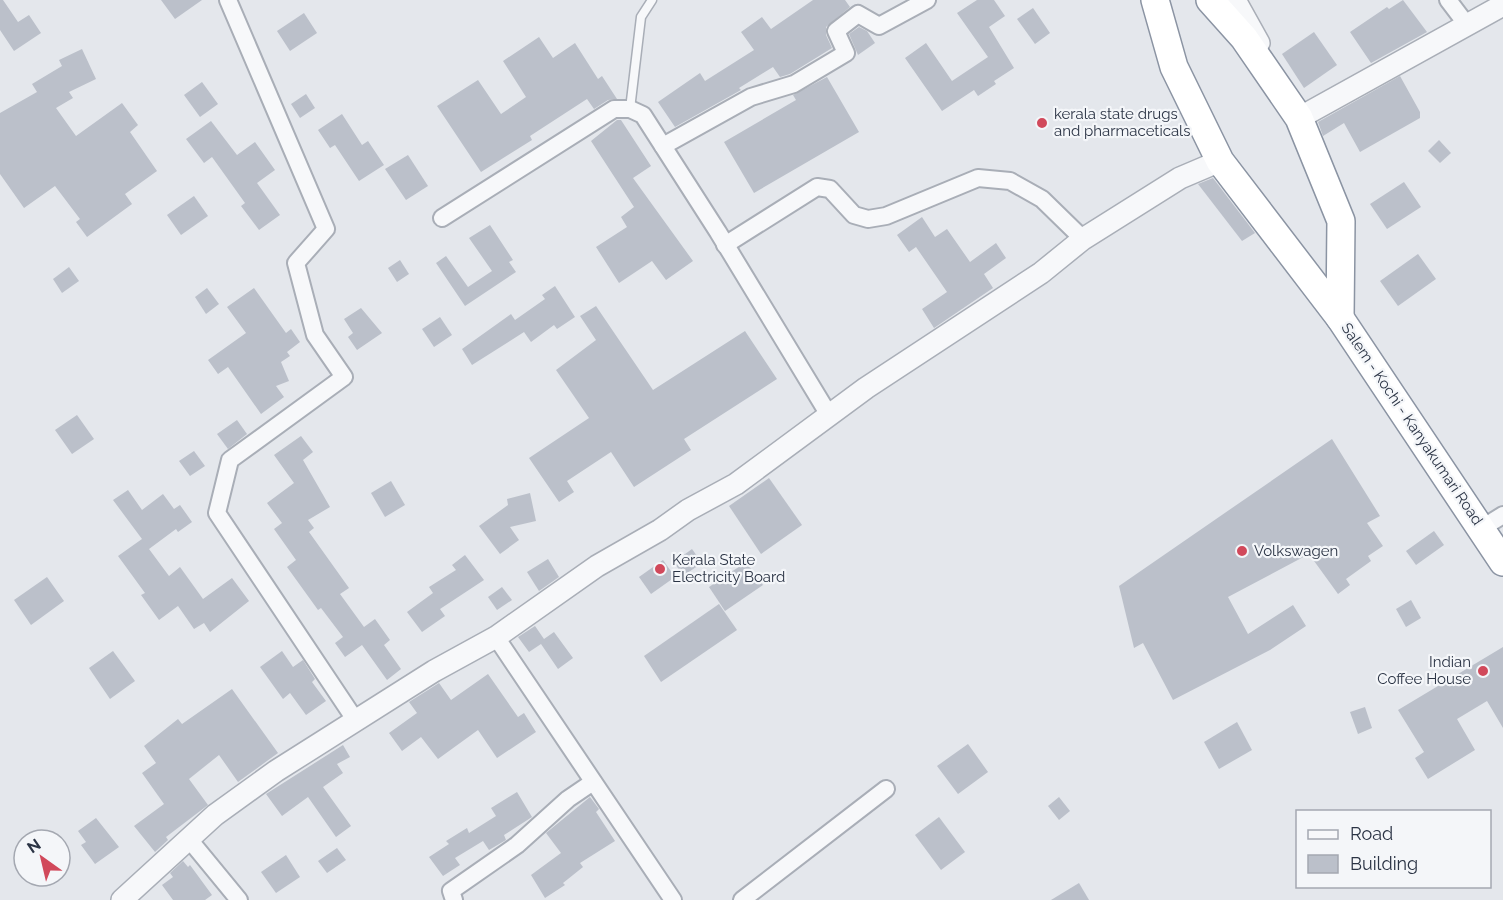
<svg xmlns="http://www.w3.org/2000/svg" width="1503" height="900" font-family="Raleway,sans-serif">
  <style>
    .building { fill: #bbc0ca }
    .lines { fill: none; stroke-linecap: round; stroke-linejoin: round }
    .service-casing { stroke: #a9aeb7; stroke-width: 11 }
    .minor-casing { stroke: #a9aeb7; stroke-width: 20 }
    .tertiary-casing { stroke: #a9aeb7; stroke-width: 24 }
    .trunk-casing { stroke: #8b94a3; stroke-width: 30 }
    .service { stroke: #f7f8fa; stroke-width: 8 }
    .minor { stroke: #f7f8fa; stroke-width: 16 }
    .tertiary { stroke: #f7f8fa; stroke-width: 21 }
    .trunk { stroke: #fff; stroke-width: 27 }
    .poi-dot { fill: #d1495b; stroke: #f4f6f9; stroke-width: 2 }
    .labels { text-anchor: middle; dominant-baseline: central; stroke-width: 4.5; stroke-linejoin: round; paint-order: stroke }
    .poi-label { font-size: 15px; fill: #2b3445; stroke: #f4f6f9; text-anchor: start }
    .street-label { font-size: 15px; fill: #2b3445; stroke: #f4f6f9 }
  </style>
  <rect width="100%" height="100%" fill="#e4e7ec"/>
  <!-- building -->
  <g class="building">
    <path d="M0,0H3L18,22L29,15L41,33L14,51L0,30Z"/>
    <path d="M161,0H202L175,19Z"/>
    <path d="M813,0H845L850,7L826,27V35L832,48L790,74L780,77L773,67L739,88L741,90L675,127L658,102L700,73L705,81L754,50L741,32L762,17L771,29Z"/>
    <path d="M977,0H994L1005,16L989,27L1014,68L994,81L996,84L978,96L974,90L942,111L905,58L926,43L952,81L988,57L957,13Z"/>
    <path d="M1403,0L1427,32L1371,63L1350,32L1387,7L1389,9Z"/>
    <path d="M1033,8L1050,33L1035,44L1017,19Z"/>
    <path d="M304,13L317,33L290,51L277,31Z"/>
    <path d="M859,27L867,31L875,43L858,55L849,34Z"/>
    <path d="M1314,32L1337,65L1304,88L1282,54Z"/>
    <path d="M539,37L553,58L575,43L598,79L602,76L617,99L608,100L594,109L587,99L530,136L532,140L481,172L437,106L478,80L501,114L526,97L503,61Z"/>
    <path d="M82,49L96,79L69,92L73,98L56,108L76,136L122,103L138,125L130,132L157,171L125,194L132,204L87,237L76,222L80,219L55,186L24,208L0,174V113L37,92L32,84L62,66L59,60Z"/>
    <path d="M1400,76L1420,112V118L1360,152L1344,123L1323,136L1318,122Z"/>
    <path d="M827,77L859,132L754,193L724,142L796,100L793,95Z"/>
    <path d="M202,82L218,104L200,117L184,95Z"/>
    <path d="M306,94L315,108L300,118L291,104Z"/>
    <path d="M342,114L362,145L368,141L384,165L359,181L335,145L330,148L318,130Z"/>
    <path d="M617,120H621L651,166L633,178L693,261L666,280L652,261L619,283L596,247L627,227L621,217L634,207L591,141Z"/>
    <path d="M211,121L237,155L255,142L275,170L257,183L280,215L259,230L241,206L245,203L212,157L204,163L186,139Z"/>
    <path d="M1439,140L1451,153L1440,163L1428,151Z"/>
    <path d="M408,155L428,186L406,200L385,169Z"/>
    <path d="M1213,178L1255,233L1242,241L1198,184Z"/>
    <path d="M1404,182L1421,207L1387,229L1370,204Z"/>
    <path d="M194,196L208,216L181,235L167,215Z"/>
    <path d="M922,217L935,237L947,229L970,262L996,243L1006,258L984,274L993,288L934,328L922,309L947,292L916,247L909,252L897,235Z"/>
    <path d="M490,225L513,260L509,262L516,272L465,306L436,263L446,256L468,287L492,271L469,238Z"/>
    <path d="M1418,254L1436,279L1398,306L1380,281Z"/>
    <path d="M400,260L409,274L397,282L388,268Z"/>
    <path d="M69,267L79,281L62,293L53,279Z"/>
    <path d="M555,286L575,317L557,329L554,325L531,342L524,332L472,365L462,349L511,314L515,320L545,299L542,295Z"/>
    <path d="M207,288L219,304L206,314L195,297Z"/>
    <path d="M254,288L286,333L291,329L300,342L287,352L290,356L281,362L289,381L276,386L284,397L261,414L228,367L218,374L208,360L246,333L227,307Z"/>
    <path d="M596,306L653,390L745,331L777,379L684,439L691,450L634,487L611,452L567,481L574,492L559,502L529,458L589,418L556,370L596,340L580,316Z"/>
    <path d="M361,308L382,333L357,350L348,337L353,333L344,319Z"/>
    <path d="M440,317L452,335L434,347L422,329Z"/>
    <path d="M77,415L94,439L72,454L55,430Z"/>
    <path d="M237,420L247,434L228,449L217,434Z"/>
    <path d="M301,436L313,452L303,460L330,507L308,520L314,528L309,532L349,588L340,594L364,627L375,619L390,640L384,645L401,669L387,680L362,645L345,657L335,643L343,637L321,608L318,610L287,567L296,560L274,529L282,523L267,503L294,483L274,455Z"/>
    <path d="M1332,439L1380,516L1367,523L1383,546L1368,556L1371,561L1346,579L1350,585L1338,594L1309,554L1228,597L1248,634L1293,605L1306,626L1270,650L1173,700L1143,643L1134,648L1119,586Z"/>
    <path d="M194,451L205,466L190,476L179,461Z"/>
    <path d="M769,478L802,525L761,554L729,506Z"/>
    <path d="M391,481L405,505L385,517L371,493Z"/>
    <path d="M128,490L142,510L163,494L174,509L180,505L192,522L178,532L176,529L149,549L169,576L180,567L203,599L232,578L249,601L210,632L204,623L194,629L178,606L159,620L141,595L145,593L118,556L142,539L113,500Z"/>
    <path d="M530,493L536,521L510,527L519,540L500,554L479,526L508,505L507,499Z"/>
    <path d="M1434,531L1444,545L1416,565L1406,551Z"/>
    <path d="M692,549L702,563L683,576L674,562Z"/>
    <path d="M465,555L484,580L440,609L445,616L422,632L407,612L433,593L429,587L456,570L452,565Z"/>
    <path d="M548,559L559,577L539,591L527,572Z"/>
    <path d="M663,560L675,577L651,594L639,577Z"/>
    <path d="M746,562L763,585L725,611L709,587Z"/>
    <path d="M47,577L64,601L31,625L14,600Z"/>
    <path d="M502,587L512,600L497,610L488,597Z"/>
    <path d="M1411,600L1421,618L1406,627L1396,609Z"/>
    <path d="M719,604L737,630L661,682L644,656Z"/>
    <path d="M535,626L544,639L554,632L573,658L558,669L541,644L529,652L518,637Z"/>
    <path d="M1503,647V728L1487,701L1457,719L1475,750L1428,779L1415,758L1424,752L1398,710Z"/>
    <path d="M113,651L135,681L110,699L89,668Z"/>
    <path d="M282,651L293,667L303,660L315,679L312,682L326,701L306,715L290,693L283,699L260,667Z"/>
    <path d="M488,674L518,717L524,713L536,732L497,758L478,730L438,759L421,737L402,751L389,733L417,713L409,702L439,683L451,700Z"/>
    <path d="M232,689L278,753L238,782L219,755L189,779L208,805L166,837L168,840L155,852L134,826L164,804L142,773L156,763L144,746L178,719L182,724Z"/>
    <path d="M1365,707L1372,728L1358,734L1350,712Z"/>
    <path d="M1237,722L1252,750L1219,769L1204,742Z"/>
    <path d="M968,744L988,772L958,794L937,766Z"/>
    <path d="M343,745L350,757L337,764L343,773L323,787L351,826L336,837L308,797L282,816L266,794Z"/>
    <path d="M517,792L532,817L504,835L506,840L489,850L483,841L455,858L460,865L443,876L429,857L449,844L446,841L467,828L469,833L496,816L491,808Z"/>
    <path d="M590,797L599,809L596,812L615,841L580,863L583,867L563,883L565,885L545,898L531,875L561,853L546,833Z"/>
    <path d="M1059,797L1070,811L1059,820L1048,806Z"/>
    <path d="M939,817L965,852L941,870L915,835Z"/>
    <path d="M96,818L119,847L95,864L81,845L86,842L78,831Z"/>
    <path d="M337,848L346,860L327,873L318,861Z"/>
    <path d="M286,855L300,877L276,893L261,872Z"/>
    <path d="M183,861L188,867L190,865L212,895L205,900H173L162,885L173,877L170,873Z"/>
    <path d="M1079,883L1089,900H1051Z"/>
  </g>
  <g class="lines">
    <defs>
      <path id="service" d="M630,109L641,17L652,0"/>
      <g id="minor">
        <path d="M228,0L326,229L296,263L315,335L344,377L230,460L217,513L356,721"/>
        <path d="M1448,0L1467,25"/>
        <path d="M663,146L751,97L794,84L846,53L836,31L858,14L879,26L927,0"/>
        <path d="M442,218L614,109H630L643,115L718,232L829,415"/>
        <path d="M725,245L817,187L830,189L854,215L868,219L886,216L978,178L1010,181L1042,199L1083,239"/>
        <path d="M1482,528L1503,515"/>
        <path d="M496,637L673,900"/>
        <path d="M188,838L239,900"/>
        <path d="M454,900L451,891L517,845L568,799L593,782"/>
        <path d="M742,900L886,789"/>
      </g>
      <g id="tertiary">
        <path d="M1235,0L1259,43"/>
        <path d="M1292,105L1299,118L1503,5"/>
        <path d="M122,900L215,815L276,771L434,671L496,637L597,566L660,530L688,510L736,484L866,388L1041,273L1083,239L1180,178L1220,161"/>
      </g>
      <g id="trunk">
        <path d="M1155,0L1174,67L1220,161L1340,318L1503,562"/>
        <path d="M1210,0L1244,38L1299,118L1341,221L1340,318"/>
      </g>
    </defs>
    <!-- service casing -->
    <use href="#service" class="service-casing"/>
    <!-- minor casing -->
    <use href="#minor" class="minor-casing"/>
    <!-- tertiary casing -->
    <use href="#tertiary" class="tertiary-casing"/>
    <!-- trunk casing -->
    <use href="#trunk" class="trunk-casing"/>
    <!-- service -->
    <use href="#service" class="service"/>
    <!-- minor -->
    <use href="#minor" class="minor"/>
    <!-- tertiary -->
    <use href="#tertiary" class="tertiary"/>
    <!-- trunk -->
    <use href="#trunk" class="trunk"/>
  </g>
  <!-- markers -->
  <g class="poi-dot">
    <circle cx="1042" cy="123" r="6"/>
    <circle cx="1242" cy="551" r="6"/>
    <circle cx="660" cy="569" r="6"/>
    <circle cx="1483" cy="671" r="6"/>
  </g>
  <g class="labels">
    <!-- poi labels -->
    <g class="poi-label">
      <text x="1054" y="114">kerala state drugs<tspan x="1054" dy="17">and pharmaceticals</tspan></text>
      <text x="1254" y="551">Volkswagen</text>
      <text x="672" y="560">Kerala State<tspan x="672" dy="17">Electricity Board</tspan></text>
      <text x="1471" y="662" text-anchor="end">Indian<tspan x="1471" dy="17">Coffee House</tspan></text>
    </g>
    <!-- street labels -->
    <g class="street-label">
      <text transform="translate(1412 424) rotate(56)">Salem - Kochi - Kanyakumari Road</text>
    </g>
  </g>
  <!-- legend -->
  <rect x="1296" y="810" width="195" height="78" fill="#f4f6f9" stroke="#a4a8b1" stroke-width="1.5"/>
  <rect x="1308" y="830" width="30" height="9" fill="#f7f8fa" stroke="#a4a8b1" stroke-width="1.5"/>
  <text x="1350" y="840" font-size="18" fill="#2b3445">Road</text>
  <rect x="1308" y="855" width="30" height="18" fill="#bbc0ca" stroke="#a4a8b1" stroke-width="1.5"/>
  <text x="1350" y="870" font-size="18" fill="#2b3445">Building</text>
  <!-- north arrow -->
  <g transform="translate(42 858) rotate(326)"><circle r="28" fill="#f4f6f9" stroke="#a4a8b1" stroke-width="1.5"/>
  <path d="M0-4.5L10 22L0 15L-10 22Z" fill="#d1495b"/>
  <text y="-9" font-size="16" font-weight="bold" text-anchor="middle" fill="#2b3445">N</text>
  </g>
</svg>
